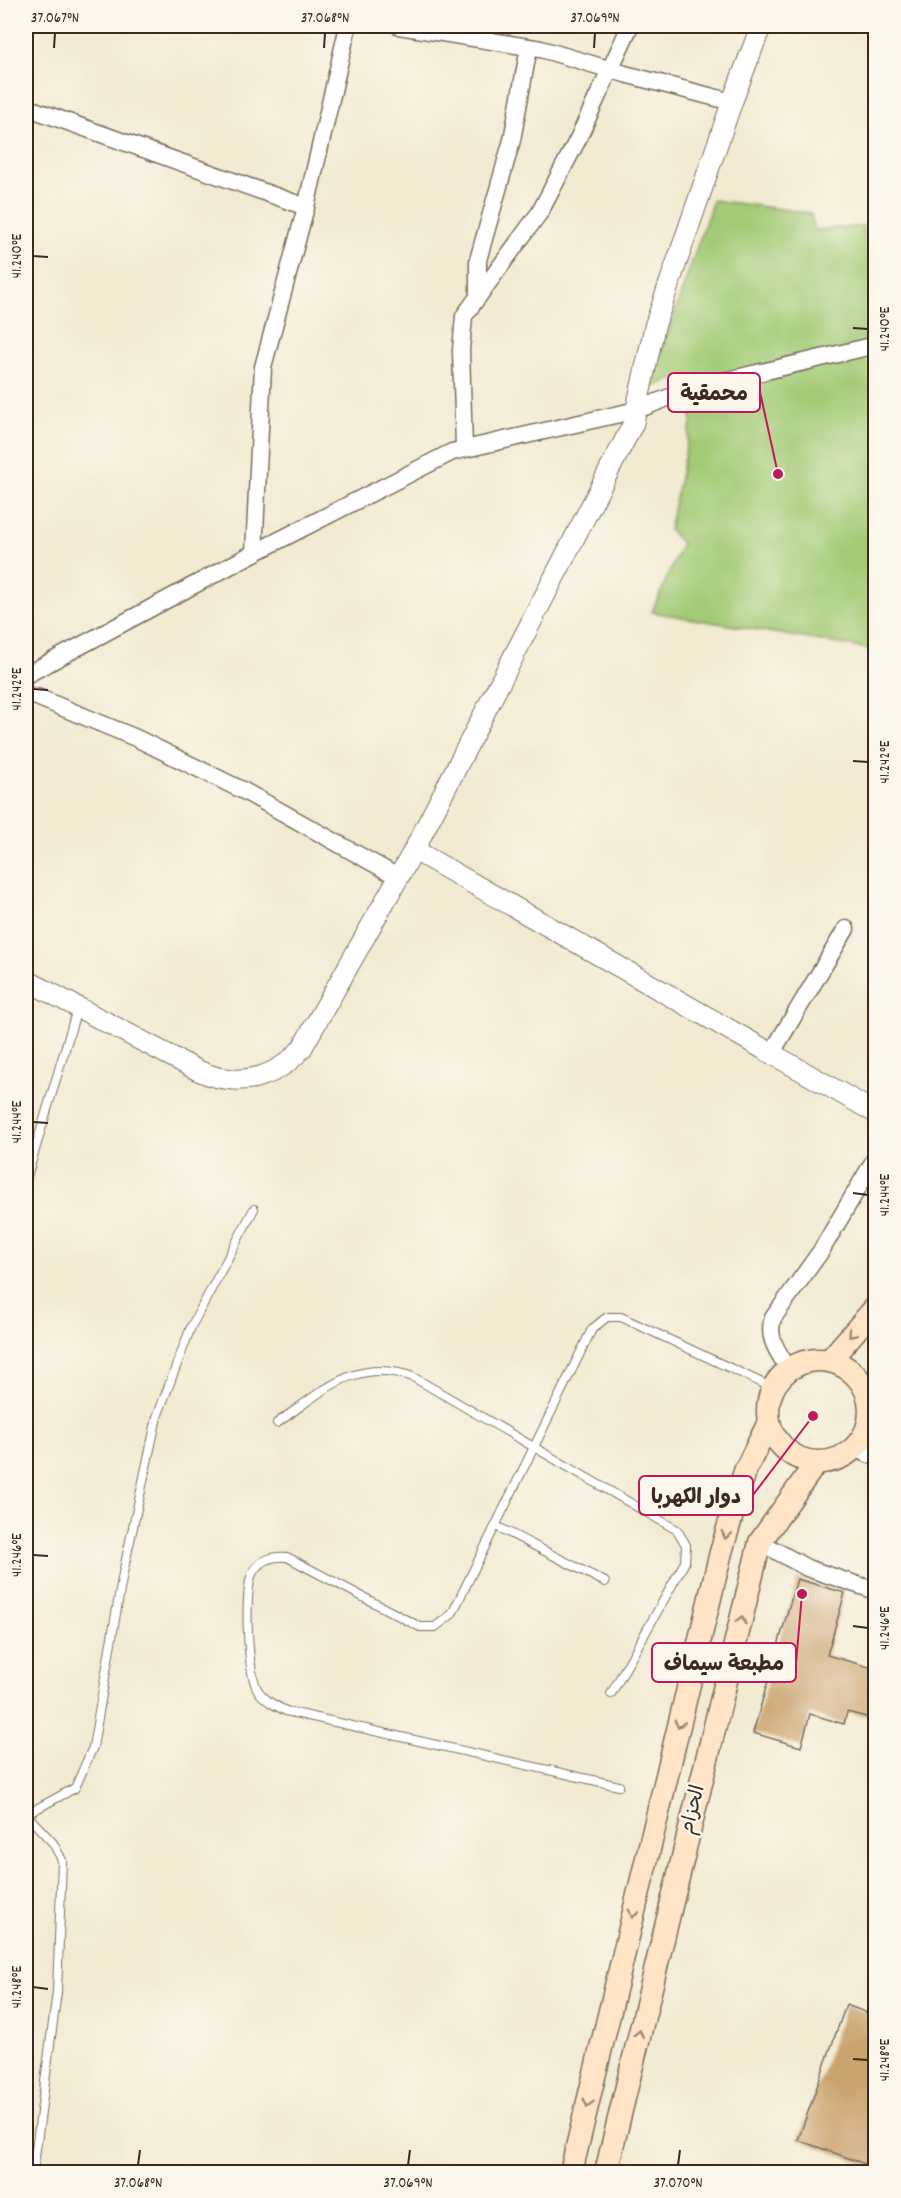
<svg xmlns="http://www.w3.org/2000/svg" width="901" height="2198" font-family="Dekko,'Playpen Sans Arabic',sans-serif">
  <style>
    .green { fill: #a3cb76; stroke: #6f7a4a; stroke-width: 1.5 }
    .building { fill: #caa36e }
    .lines { fill: none; stroke-linecap: round; stroke-linejoin: round }
    .service-casing { stroke: #7b6d5d; stroke-width: 10 }
    .minor-casing { stroke: #7b6d5d; stroke-width: 19 }
    .tertiary-casing { stroke: #7b6d5d; stroke-width: 22 }
    .secondary-casing { stroke: #7b6d5d; stroke-width: 25 }
    .service { stroke: #fff; stroke-width: 8 }
    .minor { stroke: #fff; stroke-width: 16 }
    .tertiary { stroke: #fff; stroke-width: 20 }
    .secondary { stroke: #ffe4c6; stroke-width: 22 }
    .oneway { stroke: #9d8772 }
    .ticks { fill: none; stroke: #3b2a1e; stroke-width: 2 }
    .labels { text-anchor: middle; dominant-baseline: central; stroke-width: 5; stroke-linejoin: round; paint-order: stroke }
    .street-label { font-size: 20px; fill: #3b2a1e; stroke: #fbf7ec }
    .leader { fill: none; stroke: #c2185b; stroke-width: 2 }
    .callout-dot { fill: #c2185b; stroke: #fbf7ec; stroke-width: 2 }
    .callout { fill: #fbf7ec; stroke: #c2185b; stroke-width: 2 }
    .callout-label { font-size: 21px; text-anchor: middle; font-weight: bold; fill: #3b2a1e }
    .neatline { fill: none; stroke: #3b2a1e; stroke-width: 2 }
    .ticks-label { font-size: 15px; text-anchor: middle; fill: #3b2a1e }
  </style>
  <rect width="100%" height="100%" fill="#fbf7ec"/>
  <filter id="ink" filterUnits="userSpaceOnUse"><feTurbulence type="fractalNoise" baseFrequency=".0167" numOctaves="2"/><feDisplacementMap in="SourceGraphic" scale="12" xChannelSelector="R" yChannelSelector="G"/><feConvolveMatrix kernelMatrix="1 2 1 2 8 2 1 2 1" color-interpolation-filters="sRGB"/></filter>
  <filter id="wash" filterUnits="userSpaceOnUse"><feTurbulence type="fractalNoise" baseFrequency=".008" numOctaves="4" result="noise"/><feDisplacementMap in="SourceGraphic" scale="24" xChannelSelector="R" yChannelSelector="G"/><feGaussianBlur stdDeviation="1.35" result="paint"/><feColorMatrix in="noise" values="0 0 0 0 0 0 0 0 0 0 0 0 0 0 0 0 0 1.4 0 .05"/><feComposite in="paint" operator="in"/></filter>
  <g filter="url(#wash)">
    <rect width="100%" height="100%" fill="#f2ead1"/>
    <!-- green -->
    <path class="green" d="M713,200L810,213L815,230L863,226V233L875,231L876,620L868,649L652,612L682,544L669,530L692,419L677,378L649,388Z"/>
    <g id="blocks">
      <!-- building -->
      <g class="building">
        <path d="M797,1579L845,1593L827,1655L876,1669V1700L870,1718L847,1712L844,1724L810,1714L801,1747L753,1733Z"/>
        <path d="M846,2005L876,2016V2168L798,2140Z"/>
      </g>
    </g>
  </g>
  <g filter="url(#ink)">
    <use href="#blocks" fill-opacity="0" stroke="#7b6d5d" stroke-width="1.5"/>
    <g class="lines">
      <defs>
        <g id="service">
          <path d="M26,1180L77,1009"/>
          <path d="M277,1423C321,1393 355,1356 413,1377L677,1530L686,1545L685,1562L611,1694"/>
          <path d="M496,1526L605,1582"/>
          <path d="M619,1786L286,1711C276,1706 266,1701 259,1692C247,1677 244,1592 252,1574C259,1560 273,1556 287,1557L420,1627H435L452,1614L592,1329L607,1317H621L773,1388"/>
          <path d="M26,1814L53,1843L62,1860L57,1992L33,2172"/>
          <path d="M27,1814L75,1788L93,1747L123,1573L157,1417L191,1327L254,1209"/>
        </g>
        <g id="minor">
          <path d="M399,26L541,49L625,74L732,102"/>
          <path d="M26,107L306,207"/>
          <path d="M478,297V260L512,140L529,47"/>
          <path d="M464,448L461,350L464,316L540,212L578,139L630,26"/>
          <path d="M254,553L263,367L306,207L348,26"/>
          <path d="M26,675L254,553L452,452L637,410L690,389L876,345"/>
          <path d="M26,695L37,697L136,738L244,791L398,877"/>
          <path d="M771,1054L846,929"/>
          <path d="M789,1370C779,1353 766,1338 773,1318L821,1251L876,1157"/>
          <path d="M870,1405L876,1406"/>
          <path d="M865,1434L876,1435"/>
          <path d="M855,1449L876,1457"/>
          <path d="M760,1542L807,1568L876,1591"/>
        </g>
        <g id="tertiary">
          <path d="M414,850L876,1113"/>
          <path d="M26,980L197,1070C235,1088 274,1081 302,1048L414,850L633,424L655,325L732,102L761,26"/>
        </g>
        <g id="secondary">
          <circle cx="819" cy="1411" r="51"/>
          <path d="M829,1361L876,1307"/>
          <path d="M571,2172L721,1552L745,1471L769,1422"/>
          <path d="M606,2172L760,1542L816,1463"/>
        </g>
      </defs>
      <!-- service casing -->
      <use href="#service" class="service-casing"/>
      <!-- minor casing -->
      <use href="#minor" class="minor-casing"/>
      <!-- tertiary casing -->
      <use href="#tertiary" class="tertiary-casing"/>
      <!-- secondary casing -->
      <use href="#secondary" class="secondary-casing"/>
      <!-- service -->
      <use href="#service" class="service"/>
      <!-- minor -->
      <use href="#minor" class="minor"/>
      <!-- tertiary -->
      <use href="#tertiary" class="tertiary"/>
      <!-- secondary -->
      <use href="#secondary" class="secondary"/>
    </g>
    <!-- one-way arrows -->
    <defs><path id="oneway-chevron" d="M-2-3.5L2.5 0L-2 3.5" fill="none" stroke-width="1.6" stroke-linecap="round" stroke-linejoin="round" transform="scale(1.5)"/></defs>
    <g class="oneway">
      <use href="#oneway-chevron" transform="translate(852 1334) rotate(131)"/>
      <use href="#oneway-chevron" transform="translate(726 1535) rotate(105)"/>
      <use href="#oneway-chevron" transform="translate(741 1620) rotate(-76)"/>
      <use href="#oneway-chevron" transform="translate(679 1724) rotate(104)"/>
      <use href="#oneway-chevron" transform="translate(633 1914) rotate(104)"/>
      <use href="#oneway-chevron" transform="translate(639 2034) rotate(-76)"/>
      <use href="#oneway-chevron" transform="translate(588 2103) rotate(104)"/>
    </g>
  </g>
  <!-- ticks -->
  <path class="ticks" d="M54,48L55,33M324,48L325,33M594,48L595,33M33,256L48,257M853,328L868,329M33,689L48,690M853,761L868,762M33,1122L48,1123M853,1193L868,1195M33,1555L48,1556M853,1626L868,1628M33,1987L48,1989M853,2059L868,2060M138,2165L140,2150M408,2165L410,2150M678,2165L680,2150"/>
  <g class="labels">
    <!-- street labels -->
    <g class="street-label">
      <text transform="translate(694 1810) rotate(-76)">الحزام</text>
    </g>
  </g>
  <!-- callouts -->
  <path class="leader" d="M778 474L760 392M813 1416L753 1495M802 1594L796 1663"/>
  <g class="callout-dot">
    <circle cx="778" cy="474" r="6"/>
    <circle cx="813" cy="1416" r="6"/>
    <circle cx="802" cy="1594" r="6"/>
  </g>
  <g class="callout">
    <rect x="668" y="373" width="92" height="39" rx="6"/>
    <rect x="639" y="1476" width="114" height="39" rx="6"/>
    <rect x="652" y="1643" width="144" height="39" rx="6"/>
  </g>
  <g class="callout-label">
    <text x="714" y="400">محمقية</text>
    <text x="696" y="1503">دوار الكهربا</text>
    <text x="724" y="1670">مطبعة سيماف</text>
  </g>
  <!-- margin -->
  <rect width="901" height="2198" fill="none" stroke="#fbf7ec" stroke-width="66"/>
  <rect x="33" y="33" width="835" height="2132" class="neatline"/>
  <g class="ticks-label">
    <text x="55" y="22">37.067°N</text>
    <text x="325" y="22">37.068°N</text>
    <text x="595" y="22">37.069°N</text>
    <text transform="translate(16 256) rotate(-90)" y="5">41.240°E</text>
    <text transform="translate(884 329) rotate(-90)" y="5">41.240°E</text>
    <text transform="translate(16 689) rotate(-90)" y="5">41.242°E</text>
    <text transform="translate(884 762) rotate(-90)" y="5">41.242°E</text>
    <text transform="translate(16 1122) rotate(-90)" y="5">41.244°E</text>
    <text transform="translate(884 1195) rotate(-90)" y="5">41.244°E</text>
    <text transform="translate(16 1555) rotate(-90)" y="5">41.246°E</text>
    <text transform="translate(884 1628) rotate(-90)" y="5">41.246°E</text>
    <text transform="translate(16 1987) rotate(-90)" y="5">41.248°E</text>
    <text transform="translate(884 2060) rotate(-90)" y="5">41.248°E</text>
    <text x="138" y="2187">37.068°N</text>
    <text x="408" y="2187">37.069°N</text>
    <text x="678" y="2187">37.070°N</text>
  </g>
</svg>
